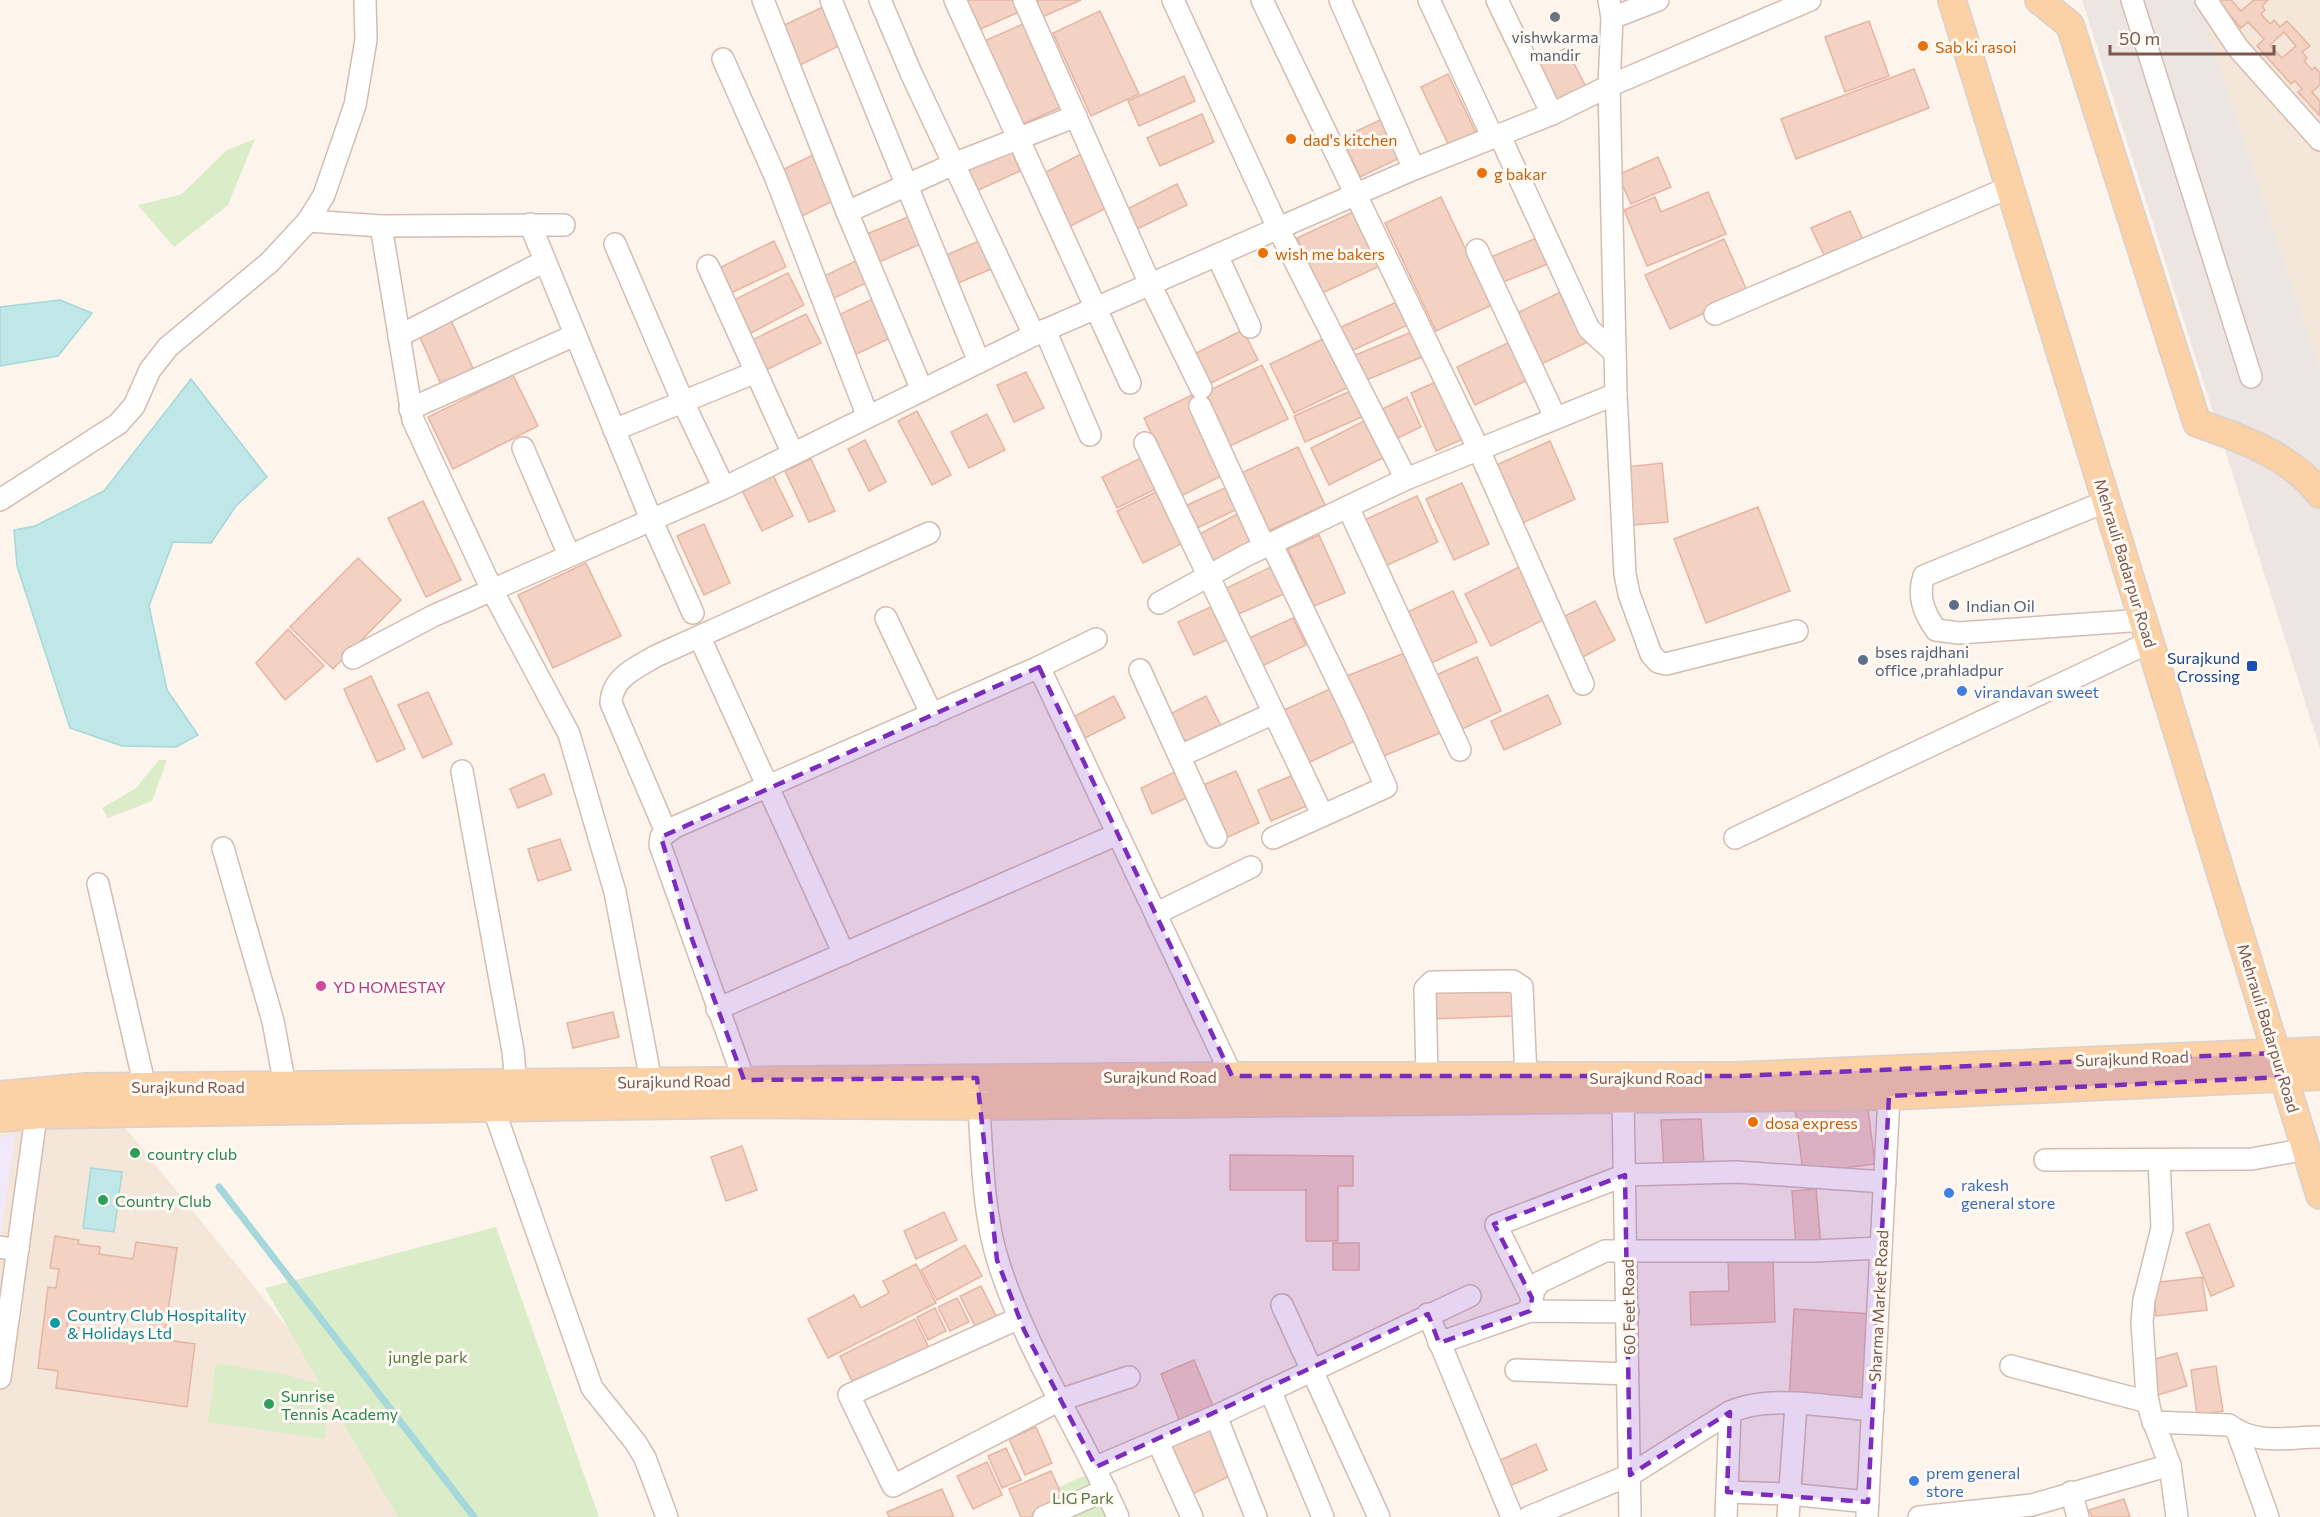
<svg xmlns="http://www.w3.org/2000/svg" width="2320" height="1517" font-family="Commissioner,sans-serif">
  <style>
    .residential { fill: #f5e6da }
    .industrial { fill: #ede5e1 }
    .education { fill: #f1e8fa }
    .green { fill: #dbecc9 }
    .water { fill: #bfe7e8; stroke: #a5d8da; stroke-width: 1.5 }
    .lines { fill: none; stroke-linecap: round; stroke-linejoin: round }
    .stream { stroke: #a5d8da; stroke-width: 7 }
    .building { fill: #f3d1c3; stroke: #e6b5a3; stroke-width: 1.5; fill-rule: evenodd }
    .minor-casing { stroke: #d3bdb3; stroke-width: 24 }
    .major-casing { stroke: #dad0cd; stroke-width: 30 }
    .minor { stroke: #fff; stroke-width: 21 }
    .major { stroke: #fbd1a5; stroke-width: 27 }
    .marked { fill: #7b2cbf; fill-opacity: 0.2; stroke: #7b2cbf; stroke-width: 4.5; stroke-dasharray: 12 8; stroke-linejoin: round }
    .worship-dot { fill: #6b7280; stroke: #fff9f3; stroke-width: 2 }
    .food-dot { fill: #e8710a; stroke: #fff9f3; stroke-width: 2 }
    .service-dot { fill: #5c6f8a; stroke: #fff9f3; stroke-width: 2 }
    .transit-dot { fill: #1a4fb4; stroke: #fff9f3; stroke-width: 2 }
    .shop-dot { fill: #3f7fe0; stroke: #fff9f3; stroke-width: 2 }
    .hotel-dot { fill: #d1479c; stroke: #fff9f3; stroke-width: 2 }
    .leisure-dot { fill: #2e9e5b; stroke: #fff9f3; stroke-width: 2 }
    .culture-dot { fill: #0f9aa8; stroke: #fff9f3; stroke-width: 2 }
    .labels { text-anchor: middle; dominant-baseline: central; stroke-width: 6; stroke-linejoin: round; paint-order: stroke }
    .worship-label { font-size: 16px; fill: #5b616d; stroke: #fff9f3 }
    .food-label { font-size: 16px; fill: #c56008; stroke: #fff9f3; text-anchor: start }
    .street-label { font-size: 16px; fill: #7a584d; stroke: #fff9f3 }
    .service-label { font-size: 16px; fill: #4e5e75; stroke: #fff9f3; text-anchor: start }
    .transit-label { font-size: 16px; fill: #164399; stroke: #fff9f3; text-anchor: end }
    .shop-label { font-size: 16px; fill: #366cbe; stroke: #fff9f3; text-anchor: start }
    .hotel-label { font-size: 16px; fill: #b23c85; stroke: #fff9f3; text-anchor: start }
    .leisure-label { font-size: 16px; fill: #27864d; stroke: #fff9f3; text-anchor: start }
    .culture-label { font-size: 16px; fill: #0d838f; stroke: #fff9f3; text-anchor: start }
    .park-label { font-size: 16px; fill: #587a41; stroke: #fff9f3 }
  </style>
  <rect width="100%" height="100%" fill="#fdf4ec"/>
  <!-- residential -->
  <g class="residential">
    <path d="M2198,0H2320V368Z"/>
    <path d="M119,1120L338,1390L439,1517H0V1134Z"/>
  </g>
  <!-- industrial -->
  <path class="industrial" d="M2082,0H2198L2320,368V749Z"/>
  <!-- education -->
  <path class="education" d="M15,1135L0,1242V1137Z"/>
  <!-- green -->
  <g class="green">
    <path d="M255,139L228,205L174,247L138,205L182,194L227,150Z"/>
    <path d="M159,760H167L152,801L108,818L102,808L135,789Z"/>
    <path d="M496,1227L599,1517H398L328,1397L325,1439L208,1422L216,1363L278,1373L320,1384L265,1288Z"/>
    <path d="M1093,1472L1111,1517H1042L1034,1498Z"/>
  </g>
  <!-- water -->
  <g class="water">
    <path d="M60,300L92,313L58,356L0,366V307Z"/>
    <path d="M191,379L267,477L236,506L211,543L173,542L149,606L167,690L198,735L176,747L122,746L70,728L17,566L14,530L35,526L104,491Z"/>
    <path d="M91,1168L122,1172L114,1232L83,1228Z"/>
  </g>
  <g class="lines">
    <!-- stream -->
    <path class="stream" d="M219,1187L474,1517"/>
  </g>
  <!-- building -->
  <g class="building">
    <path d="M960,0H1014L1019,12L974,32Z"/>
    <path d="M1035,0H1081L1042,17Z"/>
    <path d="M2217,0H2231L2241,11L2254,0H2268L2262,6L2265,10L2261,14L2270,24L2274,20L2280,27L2287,21L2310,46L2302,52L2307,58L2304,61L2312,70L2315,67L2320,73V85L2312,92L2320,101V116L2298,92L2302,89L2295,81L2291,84L2257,46L2264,39L2248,22L2241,28ZM2284,32L2296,46L2282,58L2270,45Z"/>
    <path d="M827,5L845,43L798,66L780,27Z"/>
    <path d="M1100,11L1139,94L1091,116L1053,33Z"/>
    <path d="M1030,21L1066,105L1018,126L982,42Z"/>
    <path d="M1869,21L1889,76L1845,92L1825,37Z"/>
    <path d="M1566,48L1586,87L1557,102L1537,63Z"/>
    <path d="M1914,69L1929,108L1796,159L1781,119Z"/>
    <path d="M1448,74L1476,133L1449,146L1421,87Z"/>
    <path d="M1184,76L1195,101L1139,126L1128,101Z"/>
    <path d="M1202,114L1214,142L1160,166L1147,138Z"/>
    <path d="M1382,119L1400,158L1360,177L1342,138Z"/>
    <path d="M1011,149L1020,171L974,192L964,170Z"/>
    <path d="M1085,152L1112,205L1067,228L1040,175Z"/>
    <path d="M817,153L839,198L798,218L776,173Z"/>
    <path d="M1658,157L1671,187L1631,204L1618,175Z"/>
    <path d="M1177,184L1187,205L1135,230L1125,210Z"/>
    <path d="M1708,192L1726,234L1647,266L1624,210L1655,197L1661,212Z"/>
    <path d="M1441,197L1492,305L1436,331L1385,223Z"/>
    <path d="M1355,211L1380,266L1322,293L1297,238Z"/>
    <path d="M1850,211L1864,242L1826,259L1811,228Z"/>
    <path d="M913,215L925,242L879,262L867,234Z"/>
    <path d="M1544,235L1555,261L1496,285L1486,259Z"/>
    <path d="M986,238L998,266L949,287L937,259Z"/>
    <path d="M1724,239L1748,293L1670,329L1645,275Z"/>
    <path d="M774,241L786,267L729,294L717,269Z"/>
    <path d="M862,258L872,280L828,301L818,279Z"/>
    <path d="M788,273L804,305L749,334L732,301Z"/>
    <path d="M1567,289L1592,340L1533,368L1509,317Z"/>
    <path d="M877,297L895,336L850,357L832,318Z"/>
    <path d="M1399,301L1410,324L1347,353L1337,329Z"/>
    <path d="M806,314L821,343L766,370L752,340Z"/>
    <path d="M450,318L477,377L444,391L418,333Z"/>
    <path d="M1243,330L1258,360L1209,384L1194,354Z"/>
    <path d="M1414,331L1424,356L1364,381L1353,356Z"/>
    <path d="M1327,337L1351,386L1294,413L1270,364Z"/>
    <path d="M1512,341L1530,379L1475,405L1457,367Z"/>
    <path d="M1262,365L1288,419L1230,446L1204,393Z"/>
    <path d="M1026,372L1044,408L1014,422L997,385Z"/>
    <path d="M513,375L538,426L453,469L428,417Z"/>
    <path d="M1440,380L1465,438L1436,451L1411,393Z"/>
    <path d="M1353,390L1364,416L1305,442L1294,416Z"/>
    <path d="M1192,395L1229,472L1181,496L1144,418Z"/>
    <path d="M1407,397L1421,427L1392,441L1378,411Z"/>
    <path d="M917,411L951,475L932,485L898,421Z"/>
    <path d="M987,414L1005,450L969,468L951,432Z"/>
    <path d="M1366,420L1385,457L1329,485L1311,448Z"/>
    <path d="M865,440L886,482L869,491L848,449Z"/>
    <path d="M1550,441L1575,499L1518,525L1492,467Z"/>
    <path d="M1298,447L1325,505L1266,532L1239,474Z"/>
    <path d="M1145,456L1160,487L1117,508L1102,477Z"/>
    <path d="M811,459L835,511L809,522L785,471Z"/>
    <path d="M1662,463L1668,522L1633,525L1627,467Z"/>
    <path d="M772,473L793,516L762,531L741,488Z"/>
    <path d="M1462,483L1489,544L1454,560L1426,499Z"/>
    <path d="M1234,484L1244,506L1193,530L1183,507Z"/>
    <path d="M1162,489L1187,541L1143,563L1117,511Z"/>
    <path d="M1417,496L1438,542L1381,568L1360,522Z"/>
    <path d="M423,501L461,580L426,597L388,518Z"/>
    <path d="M1758,507L1790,591L1706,623L1674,539Z"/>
    <path d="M1245,510L1260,538L1208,565L1194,537Z"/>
    <path d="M704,524L730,583L704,595L677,536Z"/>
    <path d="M1319,535L1345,593L1314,606L1288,549Z"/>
    <path d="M358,558L401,600L333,669L290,627Z"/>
    <path d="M586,563L621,636L553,668L518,595Z"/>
    <path d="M1273,566L1286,593L1232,617L1220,591Z"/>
    <path d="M1521,566L1547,618L1491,646L1465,594Z"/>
    <path d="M1453,591L1477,642L1427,665L1403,614Z"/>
    <path d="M1595,601L1615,640L1579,659L1559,619Z"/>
    <path d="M1215,605L1231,638L1194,655L1178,622Z"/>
    <path d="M1293,618L1306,645L1260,667L1247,639Z"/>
    <path d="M288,629L324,666L285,700L256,663Z"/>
    <path d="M1407,652L1440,733L1381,757L1347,676Z"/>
    <path d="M1477,657L1501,711L1458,731L1434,676Z"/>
    <path d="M371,676L405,749L377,762L344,689Z"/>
    <path d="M1332,688L1357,740L1308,763L1284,710Z"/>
    <path d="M428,692L452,744L423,758L398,705Z"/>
    <path d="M1548,695L1561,724L1504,750L1491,721Z"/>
    <path d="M1114,696L1125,718L1085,738L1075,716Z"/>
    <path d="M1206,696L1224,732L1186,751L1168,715Z"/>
    <path d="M1177,771L1189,797L1152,814L1141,788Z"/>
    <path d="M1236,771L1259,823L1224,839L1201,786Z"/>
    <path d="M1298,773L1311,804L1271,821L1258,790Z"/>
    <path d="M544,774L552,794L518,808L510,789Z"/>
    <path d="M560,839L571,870L538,881L528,849Z"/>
    <path d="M1516,987L1515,1016L1430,1019L1428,990Z"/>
    <path d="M613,1012L619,1037L573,1048L567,1023Z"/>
    <path d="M1867,1101L1875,1164L1803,1173L1795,1109Z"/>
    <path d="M1701,1119L1704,1166L1664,1169L1661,1120Z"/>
    <path d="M742,1146L757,1190L726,1201L711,1157Z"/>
    <path d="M1230,1155L1353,1156V1186H1338V1241H1306V1190H1230Z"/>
    <path d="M1816,1189L1821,1245L1796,1247L1792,1191Z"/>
    <path d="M944,1212L957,1240L916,1259L904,1231Z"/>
    <path d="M2209,1224L2234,1286L2211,1296L2186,1233Z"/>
    <path d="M55,1236L79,1240L78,1244L100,1247L99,1254L133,1259L136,1242L177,1248L165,1332L149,1330L151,1320L128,1316L127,1321L82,1314L81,1321L68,1319L67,1326L195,1344L187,1407L56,1388L58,1371L38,1368L48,1287L56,1288L59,1269L50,1268Z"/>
    <rect x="1333" y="1243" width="26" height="27"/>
    <path d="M965,1245L982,1276L937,1300L921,1270Z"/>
    <path d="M1773,1259L1775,1322L1691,1325L1690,1292L1729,1291L1728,1260Z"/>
    <path d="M916,1264L936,1303L828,1358L808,1319L854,1295L861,1308L889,1293L883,1281Z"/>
    <path d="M2202,1277L2207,1310L2156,1316L2152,1283Z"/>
    <path d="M981,1286L997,1318L976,1328L960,1296Z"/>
    <path d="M957,1298L969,1322L950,1331L938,1307Z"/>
    <path d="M935,1308L946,1331L928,1340L917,1317Z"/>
    <path d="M1794,1309L1872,1314L1865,1407L1789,1401Z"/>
    <path d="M915,1319L931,1352L856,1389L840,1356Z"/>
    <path d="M2177,1353L2187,1386L2158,1395L2148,1361Z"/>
    <path d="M1194,1360L1214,1408L1180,1422L1161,1374Z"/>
    <path d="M2216,1366L2223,1411L2197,1415L2191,1370Z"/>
    <path d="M1208,1424L1232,1475L1188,1496L1163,1445Z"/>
    <path d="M1036,1427L1052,1463L1025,1475L1009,1439Z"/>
    <path d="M1536,1444L1547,1470L1505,1488L1494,1463Z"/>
    <path d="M1006,1448L1021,1480L1002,1488L988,1456Z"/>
    <path d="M987,1462L1002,1495L973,1509L957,1476Z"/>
    <path d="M1051,1471L1065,1502L1031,1517H1021L1009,1489Z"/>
    <path d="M942,1489L954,1517H889L887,1512Z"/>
    <path d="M2124,1499L2130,1517H2092L2089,1510Z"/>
  </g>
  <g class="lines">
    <defs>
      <g id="minor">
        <path d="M763,0L847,212L922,390"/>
        <path d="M831,0L979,362"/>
        <path d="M880,0L911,73L1034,335"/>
        <path d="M955,0L1130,383"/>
        <path d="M1024,0L1150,284L1201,388"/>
        <path d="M1173,0L1278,228L1406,479"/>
        <path d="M1262,0L1478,448L1583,684"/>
        <path d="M1340,0L1414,169"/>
        <path d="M1429,0L1492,136"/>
        <path d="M1497,0L1552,114"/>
        <path d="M1609,0L1612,18L1609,86L1616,394L1625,574L1629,594L1651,654L1658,662L1666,664L1797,631"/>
        <path d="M2132,0L2251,377"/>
        <path d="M2206,0L2238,48L2320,140"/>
        <path d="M1612,18L1658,0"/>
        <path d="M723,59L775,176L868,417"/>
        <path d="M1499,134L1589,329L1615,353"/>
        <path d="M847,212L956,163L1076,116"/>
        <path d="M308,221L381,226L564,225"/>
        <path d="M530,224L651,519L693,613"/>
        <path d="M381,226L413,420L492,590L569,734L615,892L651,1081"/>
        <path d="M615,244L683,402L724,488"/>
        <path d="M1477,250L1555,417"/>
        <path d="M1217,255L1250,327"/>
        <path d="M708,266L793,454"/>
        <path d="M1715,314L2010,187"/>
        <path d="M1045,330L1090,435"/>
        <path d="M399,336L545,261"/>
        <path d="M1200,406L1264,546"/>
        <path d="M410,409L575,335"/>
        <path d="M614,430L756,372"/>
        <path d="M1145,443L1322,814"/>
        <path d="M523,448L569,555"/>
        <path d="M0,500L118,424L134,406L150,370L168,347L270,262L308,221L324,195L355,105L366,40L365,0"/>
        <path d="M2107,501L1924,576C1917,596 1924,613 1936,630L1959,633L2144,620"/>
        <path d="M1348,507L1460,750"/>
        <path d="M1271,543L1354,715L1386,787L1273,838"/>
        <path d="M1159,603L1245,556L1406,479L1616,394"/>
        <path d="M886,618L932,715"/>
        <path d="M700,638L844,954"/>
        <path d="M353,658L433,616L724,488L1034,335L1414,169L1552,114L1609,86L1810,0"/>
        <path d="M1039,667L1096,639"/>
        <path d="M1140,670L1216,837"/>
        <path d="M1180,756L1274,713"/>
        <path d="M462,771L513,1051L516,1083"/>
        <path d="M666,832L611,703C612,677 636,668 656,656L929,533"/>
        <path d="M1735,838L2150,642"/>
        <path d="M223,848L273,1021L285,1086"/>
        <path d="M98,884L145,1087"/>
        <path d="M1157,913L1251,867"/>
        <path d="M717,1009L1118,834"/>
        <path d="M1427,1077L1425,989L1432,982L1513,981L1522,987L1526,1077"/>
        <path d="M744,1080L660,845L661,837L675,827L1039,667L1232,1076"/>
        <path d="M978,1093C982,1146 982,1211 998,1261C1026,1351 1080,1431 1118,1517"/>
        <path d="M1623,1097L1630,1517"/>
        <path d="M493,1107L592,1388L636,1443L645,1458L667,1517"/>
        <path d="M2045,1160L2252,1159L2306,1149"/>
        <path d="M2159,1160L2162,1228L2144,1300L2142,1322L2147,1397L2151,1415L2170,1465L2177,1517"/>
        <path d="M0,1247L18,1250"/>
        <path d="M1532,1298L1496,1225L1625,1175L1737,1172L1885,1182"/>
        <path d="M1282,1305L1379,1517"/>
        <path d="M1530,1308L1534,1290L1540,1282L1605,1251H1813L1881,1248"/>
        <path d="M1428,1314L1512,1517"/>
        <path d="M1019,1318L849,1395L893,1486L1060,1400L1129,1377"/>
        <path d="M1439,1343L1530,1311L1628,1312"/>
        <path d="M2011,1366L2148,1402"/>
        <path d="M1516,1370L1628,1374"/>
        <path d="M0,1378L38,1102"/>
        <path d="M1270,1390L1323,1517"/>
        <path d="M1216,1416L1256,1517"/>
        <path d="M2153,1422L2229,1425C2257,1446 2288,1437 2320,1437"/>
        <path d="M2237,1431L2268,1517"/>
        <path d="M1158,1442L1192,1517"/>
        <path d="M1096,1467L1216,1416L1470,1296"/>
        <path d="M1727,1492L1789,1494L1868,1502"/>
        <path d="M2071,1492L2078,1517"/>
        <path d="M1044,1517L1106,1490"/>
        <path d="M1529,1517L1630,1475L1730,1412C1769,1394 1830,1407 1873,1410"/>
        <path d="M1726,1517L1730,1412"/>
        <path d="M1788,1517L1796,1405"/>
        <path d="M1867,1517L1889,1096"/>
        <path d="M1919,1517L2032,1505L2170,1465"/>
      </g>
      <g id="major">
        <path d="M1952,0L2320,1195"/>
        <path d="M2039,0L2070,25L2197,423C2241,438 2291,456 2320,494"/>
        <path d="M0,1095L87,1087L1232,1076H1738L2320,1051"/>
        <path d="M0,1118L37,1115L135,1113L747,1104L979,1106L1889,1096L2320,1076"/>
      </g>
    </defs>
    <!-- minor casing -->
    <use href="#minor" class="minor-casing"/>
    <!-- major casing -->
    <use href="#major" class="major-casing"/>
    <!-- minor -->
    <use href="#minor" class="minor"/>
    <!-- major -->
    <use href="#major" class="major"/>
  </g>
  <!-- marked area -->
  <path class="marked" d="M1039,667L1232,1076H1738L2277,1053L2284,1077L1889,1096L1868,1502L1727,1492L1730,1412L1630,1475L1625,1175L1494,1224L1532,1298L1530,1311L1439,1343L1428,1314L1096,1467L1024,1330L997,1260L977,1078L744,1080L689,931L661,837Z"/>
  <!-- markers -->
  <circle class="worship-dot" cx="1555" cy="17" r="6"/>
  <g class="food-dot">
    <circle cx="1923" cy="46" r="6"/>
    <circle cx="1291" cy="139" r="6"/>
    <circle cx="1482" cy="173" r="6"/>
    <circle cx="1263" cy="253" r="6"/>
    <circle cx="1753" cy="1122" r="6"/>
  </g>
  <g class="service-dot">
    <circle cx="1954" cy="605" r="6"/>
    <circle cx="1863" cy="660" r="6"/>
  </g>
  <rect class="transit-dot" x="2246" y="660" width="12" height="12" rx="3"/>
  <g class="shop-dot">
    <circle cx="1962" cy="691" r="6"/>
    <circle cx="1949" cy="1193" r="6"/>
    <circle cx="1914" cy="1481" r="6"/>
  </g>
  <circle class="hotel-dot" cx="321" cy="986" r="6"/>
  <g class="leisure-dot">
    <circle cx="135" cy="1153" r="6"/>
    <circle cx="103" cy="1200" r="6"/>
    <circle cx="269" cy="1404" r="6"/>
  </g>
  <circle class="culture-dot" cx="55" cy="1323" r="6"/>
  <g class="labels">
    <!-- worship labels -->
    <g class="worship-label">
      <text x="1555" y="36">vishwkarma<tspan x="1555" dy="18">mandir</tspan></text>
    </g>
    <!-- food labels -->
    <g class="food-label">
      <text x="1935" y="46">Sab ki rasoi</text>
      <text x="1303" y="139">dad's kitchen</text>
      <text x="1494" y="173">g bakar</text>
      <text x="1275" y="253">wish me bakers</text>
      <text x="1765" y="1122">dosa express</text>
    </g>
    <!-- street labels -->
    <g class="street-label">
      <text transform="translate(2126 563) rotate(73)">Mehrauli Badarpur Road</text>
      <text transform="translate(2269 1028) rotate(73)">Mehrauli Badarpur Road</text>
      <text transform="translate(2132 1058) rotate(-2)">Surajkund Road</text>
      <text x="1160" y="1076">Surajkund Road</text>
      <text x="1646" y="1077">Surajkund Road</text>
      <text transform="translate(674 1081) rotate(-1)">Surajkund Road</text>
      <text x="188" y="1086">Surajkund Road</text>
      <text transform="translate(1878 1306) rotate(-87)">Sharma Market Road</text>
      <text transform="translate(1628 1307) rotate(-91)">60 Feet Road</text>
    </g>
    <!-- service labels -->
    <g class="service-label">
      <text x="1966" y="605">Indian Oil</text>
      <text x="1875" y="651">bses rajdhani<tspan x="1875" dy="18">office ,prahladpur</tspan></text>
    </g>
    <!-- transit labels -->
    <g class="transit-label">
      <text x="2240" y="657">Surajkund<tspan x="2240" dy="18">Crossing</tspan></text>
    </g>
    <!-- shop labels -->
    <g class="shop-label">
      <text x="1974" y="691">virandavan sweet</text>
      <text x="1961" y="1184">rakesh<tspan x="1961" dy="18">general store</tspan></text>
      <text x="1926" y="1472">prem general<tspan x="1926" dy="18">store</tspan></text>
    </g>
    <!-- hotel labels -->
    <g class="hotel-label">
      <text x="333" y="986">YD HOMESTAY</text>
    </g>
    <!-- leisure labels -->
    <g class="leisure-label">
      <text x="147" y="1153">country club</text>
      <text x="115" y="1200">Country Club</text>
      <text x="281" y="1395">Sunrise<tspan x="281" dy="18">Tennis Academy</tspan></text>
    </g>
    <!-- culture labels -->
    <g class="culture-label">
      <text x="67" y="1314">Country Club Hospitality<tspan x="67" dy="18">&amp; Holidays Ltd</tspan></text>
    </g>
    <!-- park labels -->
    <g class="park-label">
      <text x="428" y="1356">jungle park</text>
      <text x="1083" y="1497">LIG Park</text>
    </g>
  </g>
  <!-- scale -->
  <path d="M2110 45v9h164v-9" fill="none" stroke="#7a584d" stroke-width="3"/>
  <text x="2119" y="45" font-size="18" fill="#7a584d" stroke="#fff9f3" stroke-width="4.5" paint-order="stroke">50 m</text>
</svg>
